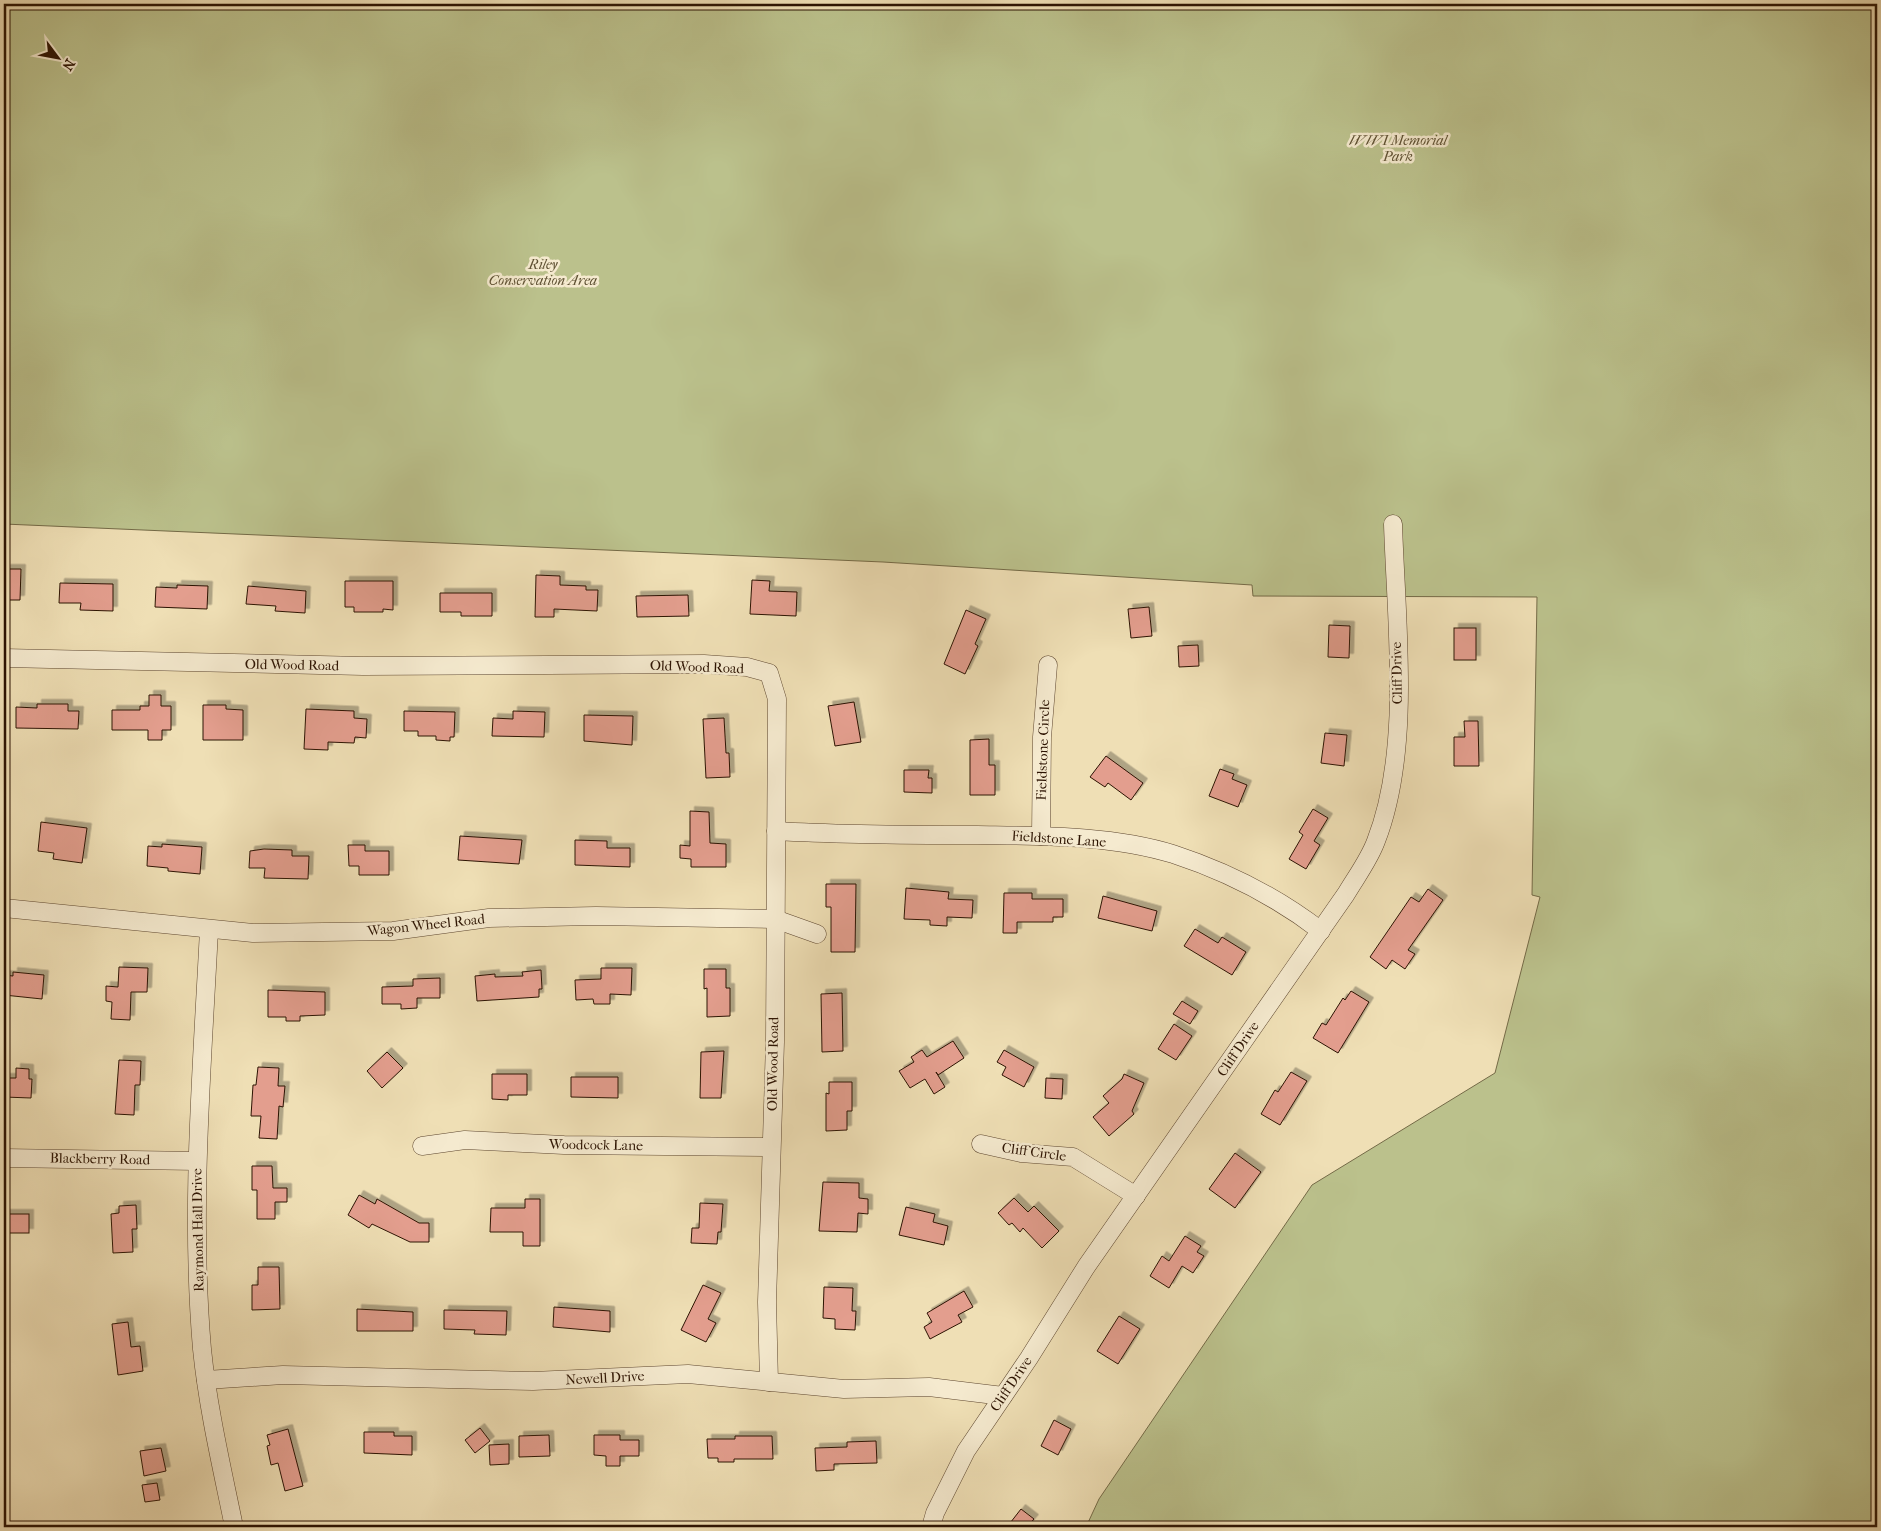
<svg xmlns="http://www.w3.org/2000/svg" width="1881" height="1531" font-family="'IM FELL French Canon',serif">
  <style>
    .green { fill: #bbc18c; stroke: #746a47 }
    .building { fill: #e39e8e; stroke: #2c1302; filter: url(#shadow) }
    .lines { fill: none; stroke-linecap: round; stroke-linejoin: round }
    .minor-casing { stroke: #5d462f; stroke-width: 19 }
    .minor { stroke: #f5eacf; stroke-width: 18 }
    .labels { text-anchor: middle; dominant-baseline: central; stroke-width: 5; stroke-linejoin: round; paint-order: stroke }
    .park-label { font-size: 14px; font-style: italic; fill: #5e5032; stroke: #f5eacf }
    .street-label { font-size: 14px; fill: #2c1302; stroke: #f5eacf }
  </style>
  <defs>
    <filter id="shadow"><feDropShadow dx="4.5" dy="-4.5" stdDeviation="0" flood-color="#0004"/></filter>
  </defs>
  <rect width="100%" height="100%" fill="#efdfb5"/>
  <filter id="stains"><feTurbulence type="fractalNoise" baseFrequency=".004" numOctaves="4"/><feColorMatrix values="0 0 0 0 .2 0 0 0 0 .09 0 0 0 0 .02 0 0 0 .5 -.17"/></filter>
  <radialGradient id="worn" r=".72"><stop offset=".6" stop-color="#630" stop-opacity="0"/><stop offset="1" stop-color="#630" stop-opacity=".3"/></radialGradient>
  <!-- green -->
  <path class="green" d="M4,4H1877V1527H1086L1099,1499L1312,1185L1495,1073L1540,897L1532,895L1537,597L1253,596L1252,585L883,562L4,524Z"/>
  <!-- building -->
  <g class="building">
    <path d="M6,569H21L20,600H4V575H6Z"/>
    <path d="M536,575L560,576V585L586,586V590H598L597,611L554,609V617H535Z"/>
    <path d="M752,580L770,581L769,591L797,592L796,616L750,614Z"/>
    <path d="M345,581H393V610L383,609V612H354V607H345Z"/>
    <path d="M60,583L113,584V611L80,610L81,603H59Z"/>
    <path d="M177,585L208,586L207,609L155,607L156,587L177,588Z"/>
    <path d="M248,586L306,591L305,613L275,611L276,606L246,604Z"/>
    <path d="M440,593H492V616H461V612H440Z"/>
    <path d="M688,595L689,616L637,617L636,596Z"/>
    <path d="M1149,607L1152,636L1131,638L1128,609Z"/>
    <path d="M966,610L986,619L975,644L978,646L965,674L944,664Z"/>
    <path d="M1329,625L1350,626L1349,658L1328,657Z"/>
    <rect x="1454" y="628" width="22" height="32"/>
    <path d="M1198,645L1199,666L1179,667L1178,646Z"/>
    <path d="M149,695H161V706H171V730H162V740H148V730H112V710H140V706H149Z"/>
    <path d="M854,702L861,742L835,746L828,706Z"/>
    <path d="M37,704H68V711H79L78,729L16,728V707L37,708Z"/>
    <path d="M203,705H226V709L243,710V740H203Z"/>
    <path d="M306,709L354,711V718L367,719L366,738L355,737L354,743L328,742V750L304,749Z"/>
    <path d="M404,711L455,712L454,737H450V741L436,740V736H418V731H404Z"/>
    <path d="M513,711L545,712L544,737L492,736L493,718L513,719Z"/>
    <path d="M584,715L633,716L632,745L584,741Z"/>
    <path d="M724,718L726,753H729L730,777L706,778L703,719Z"/>
    <path d="M1464,721H1478L1479,766H1454V737H1465Z"/>
    <path d="M1325,733L1347,735L1344,766L1321,763Z"/>
    <path d="M989,739V765H995V795H970V740Z"/>
    <path d="M1106,756L1143,783L1131,800L1108,783L1105,787L1090,777Z"/>
    <path d="M1220,769L1234,774L1232,779L1247,785L1238,807L1209,796Z"/>
    <path d="M904,770H929L928,778H932V793L904,792Z"/>
    <path d="M1313,809L1328,818L1314,841L1320,845L1306,869L1289,859L1303,835L1299,832Z"/>
    <path d="M690,811L709,812L710,843L726,844V867H691V859L680,858V845L690,846Z"/>
    <path d="M41,822L87,828L82,863L53,859L54,853L38,851Z"/>
    <path d="M460,836L522,840L519,864L458,860Z"/>
    <path d="M575,840L607,841V848H630V867L575,865Z"/>
    <path d="M162,844L202,847L200,874L168,871V868L147,866L148,846L162,847Z"/>
    <path d="M348,845H365V851H389V875H359V866H349Z"/>
    <path d="M264,849L292,850V856H309L308,879L264,878L265,868H249L250,851Z"/>
    <path d="M826,884H856L855,952H831V907H826Z"/>
    <path d="M906,888L949,892L948,899L973,900L972,918L947,917V926L930,925V920L904,919Z"/>
    <path d="M1428,889L1443,900L1408,950L1415,954L1405,969L1392,960L1386,969L1370,957L1411,897L1419,902Z"/>
    <path d="M1004,893H1032V899H1063V917H1053V922H1017V933H1003Z"/>
    <path d="M1103,896L1157,911L1152,931L1098,918Z"/>
    <path d="M1195,929L1218,943L1222,937L1246,952L1232,975L1184,946Z"/>
    <path d="M119,967L148,968L147,992H131L130,1020L111,1019L112,1002L106,1001V986L118,987Z"/>
    <path d="M601,968H632L631,995L610,994V1004H594L593,999L576,1000L575,980L601,979Z"/>
    <path d="M704,969H726V988H730V1016L707,1017V988L704,989Z"/>
    <path d="M541,970L542,989H539V997L477,1001L475,976L495,974V977L523,976L522,972Z"/>
    <path d="M13,972L44,975L42,999L4,995V975L13,976Z"/>
    <path d="M440,978V998H417V1008L401,1009V1004H382V987L413,986V979Z"/>
    <path d="M268,990L325,992V1015L300,1016V1021H286V1017H268Z"/>
    <path d="M1351,991L1369,1002L1338,1053L1313,1038L1322,1023L1326,1025L1343,998L1345,1000Z"/>
    <path d="M842,993L843,1051L822,1052L821,994Z"/>
    <path d="M1182,1001L1198,1011L1190,1024L1173,1014Z"/>
    <path d="M1174,1024L1192,1036L1176,1060L1158,1049Z"/>
    <path d="M953,1041L964,1058L938,1075L936,1072L945,1087L934,1094L925,1079L910,1088L899,1071L914,1062L911,1057L922,1050L927,1057Z"/>
    <path d="M1004,1050L1034,1067L1024,1087L1002,1075L1006,1067L997,1062Z"/>
    <path d="M724,1051L721,1098H700L701,1052Z"/>
    <path d="M387,1052L403,1068L382,1088L367,1071Z"/>
    <path d="M119,1060L141,1061L140,1085H135L134,1115L115,1114Z"/>
    <path d="M258,1067L279,1068L278,1086H285L283,1107L279,1106L277,1139L259,1138L261,1116H251L253,1085H256Z"/>
    <path d="M16,1068L29,1069V1079H32L31,1098L4,1097V1078H16Z"/>
    <path d="M1291,1072L1307,1081L1280,1125L1261,1114L1275,1090L1278,1092Z"/>
    <path d="M492,1074H527V1095H508V1100L492,1099Z"/>
    <path d="M1124,1074L1144,1083L1132,1111L1134,1114L1109,1136L1093,1117L1109,1103L1103,1096L1122,1079Z"/>
    <path d="M571,1077H618V1098L571,1097Z"/>
    <path d="M1046,1078L1063,1079L1062,1099L1045,1098Z"/>
    <path d="M829,1082H852V1111H847V1130L826,1131V1093L829,1094Z"/>
    <path d="M1235,1153L1261,1172L1235,1208L1209,1189Z"/>
    <path d="M252,1166H272L273,1188H287V1202H275V1219H257V1190H252Z"/>
    <path d="M823,1182L859,1183V1198L868,1199V1214L858,1213L857,1232L819,1231Z"/>
    <path d="M359,1195L375,1204L377,1199L419,1223H429V1242H410L372,1224L369,1228L348,1215Z"/>
    <path d="M1014,1198L1028,1212L1034,1206L1059,1231L1042,1248L1023,1228L1020,1232L1012,1223L1009,1225L998,1213Z"/>
    <path d="M525,1199H540V1246H523V1232H490L491,1208H525Z"/>
    <path d="M700,1203L723,1204L721,1232H718L717,1244L691,1243L692,1228H699Z"/>
    <path d="M136,1205L137,1229H132L133,1252L113,1253L111,1214L119,1213V1206Z"/>
    <path d="M906,1207L935,1214L933,1222L948,1226L944,1245L899,1235Z"/>
    <rect x="4" y="1214" width="25" height="19"/>
    <path d="M1185,1236L1201,1246L1197,1252L1204,1256L1193,1273L1182,1266L1169,1288L1150,1276L1162,1256L1169,1261Z"/>
    <path d="M258,1267H279L280,1309L252,1310V1285H258Z"/>
    <path d="M703,1285L721,1293L708,1319L716,1323L706,1342L681,1330Z"/>
    <path d="M824,1287L853,1288L852,1311H856L855,1330L835,1329V1319L823,1318Z"/>
    <path d="M964,1291L973,1307L958,1315L962,1322L930,1339L924,1327L932,1322L927,1313Z"/>
    <path d="M554,1307L610,1311V1332L553,1327Z"/>
    <path d="M357,1309L413,1312V1331H357Z"/>
    <path d="M444,1310L507,1311L506,1335L474,1334L475,1330L444,1329Z"/>
    <path d="M1119,1316L1140,1329L1118,1364L1097,1351Z"/>
    <path d="M128,1322L131,1347L140,1346L143,1371L118,1375L112,1324Z"/>
    <path d="M1054,1420L1071,1429L1058,1455L1041,1446Z"/>
    <path d="M480,1428L490,1441L475,1453L465,1440Z"/>
    <path d="M288,1429L303,1486L285,1491L278,1463L271,1465L267,1446L270,1445L267,1435Z"/>
    <path d="M364,1432H394V1436H412V1455L364,1453Z"/>
    <path d="M549,1435L550,1456L519,1457V1436Z"/>
    <path d="M594,1435H620V1440H639V1456H620V1466H606V1456L594,1455Z"/>
    <path d="M735,1436H772L773,1459H734V1462H718V1458H708L707,1439H735Z"/>
    <path d="M876,1441L877,1463L834,1464V1470L816,1471L815,1448L847,1447V1442Z"/>
    <path d="M509,1444V1464L490,1465L489,1445Z"/>
    <path d="M161,1448L166,1471L144,1476L140,1451Z"/>
    <path d="M157,1483L160,1500L145,1502L142,1485Z"/>
    <path d="M1021,1509L1034,1519L1027,1527H1007Z"/>
  </g>
  <g class="lines">
    <defs>
      <g id="minor">
        <path d="M4,658L363,666L704,664L747,667L769,673L777,699L775,1042L767,1302L769,1382"/>
        <path d="M776,831C843,835 910,835 977,835C1042,836 1111,835 1173,854C1225,871 1278,898 1321,931"/>
        <path d="M1041,836L1042,737L1048,665"/>
        <path d="M4,908L253,933L393,931L489,918L596,916L775,919L817,934"/>
        <path d="M209,930C202,1069 190,1210 202,1349C208,1409 222,1468 234,1527"/>
        <path d="M981,1144L1021,1153L1073,1157L1136,1196"/>
        <path d="M422,1146L465,1140L564,1145L771,1147"/>
        <path d="M4,1158L197,1161"/>
        <path d="M206,1380L283,1375L533,1381L688,1374L844,1389L929,1387L1003,1396"/>
        <path d="M931,1527L935,1513L966,1451L1029,1358L1086,1267L1346,894C1356,877 1369,860 1376,841C1412,749 1396,622 1393,524"/>
      </g>
    </defs>
    <!-- minor casing -->
    <use href="#minor" class="minor-casing"/>
    <!-- minor -->
    <use href="#minor" class="minor"/>
  </g>
  <g class="labels">
    <!-- park labels -->
    <g class="park-label">
      <text x="1398" y="140">WWI Memorial<tspan x="1398" dy="16">Park</tspan></text>
      <text x="543" y="264">Riley<tspan x="543" dy="16">Conservation Area</tspan></text>
    </g>
    <!-- street labels -->
    <g class="street-label">
      <text transform="translate(292 665) rotate(1)">Old Wood Road</text>
      <text transform="translate(697 667) rotate(2)">Old Wood Road</text>
      <text transform="translate(1397 673) rotate(-91)">Cliff Drive</text>
      <text transform="translate(1043 750) rotate(-88)">Fieldstone Circle</text>
      <text transform="translate(1059 839) rotate(4)">Fieldstone Lane</text>
      <text transform="translate(426 925) rotate(-6)">Wagon Wheel Road</text>
      <text transform="translate(1238 1049) rotate(-56)">Cliff Drive</text>
      <text transform="translate(773 1064) rotate(-89)">Old Wood Road</text>
      <text transform="translate(596 1145) rotate(1)">Woodcock Lane</text>
      <text transform="translate(1034 1152) rotate(8)">Cliff Circle</text>
      <text transform="translate(100 1159) rotate(1)">Blackberry Road</text>
      <text transform="translate(198 1230) rotate(-91)">Raymond Hall Drive</text>
      <text transform="translate(605 1378) rotate(-3)">Newell Drive</text>
      <text transform="translate(1011 1384) rotate(-56)">Cliff Drive</text>
    </g>
  </g>
  <!-- margin -->
  <rect width="1881" height="1531" fill="none" stroke="#efdfb5" stroke-width="20"/>
  <rect x="5" y="5" width="1871" height="1521" fill="none" stroke="#2c1302" stroke-width="2.5"/>
  <rect x="10" y="10" width="1861" height="1511" fill="none" stroke="#2c1302"/>
  <!-- north arrow -->
  <g transform="translate(58 58) rotate(122)" stroke="#f5eacf" stroke-width="4" paint-order="stroke">
  <path d="M0-4L9 19L0 12L-9 19Z" fill="#2c1302"/>
  <text y="-8" font-size="14" font-weight="bold" text-anchor="middle" fill="#2c1302">N</text>
  </g>
  <rect width="100%" height="100%" filter="url(#stains)"/>
  <rect width="100%" height="100%" fill="url(#worn)"/>
</svg>
